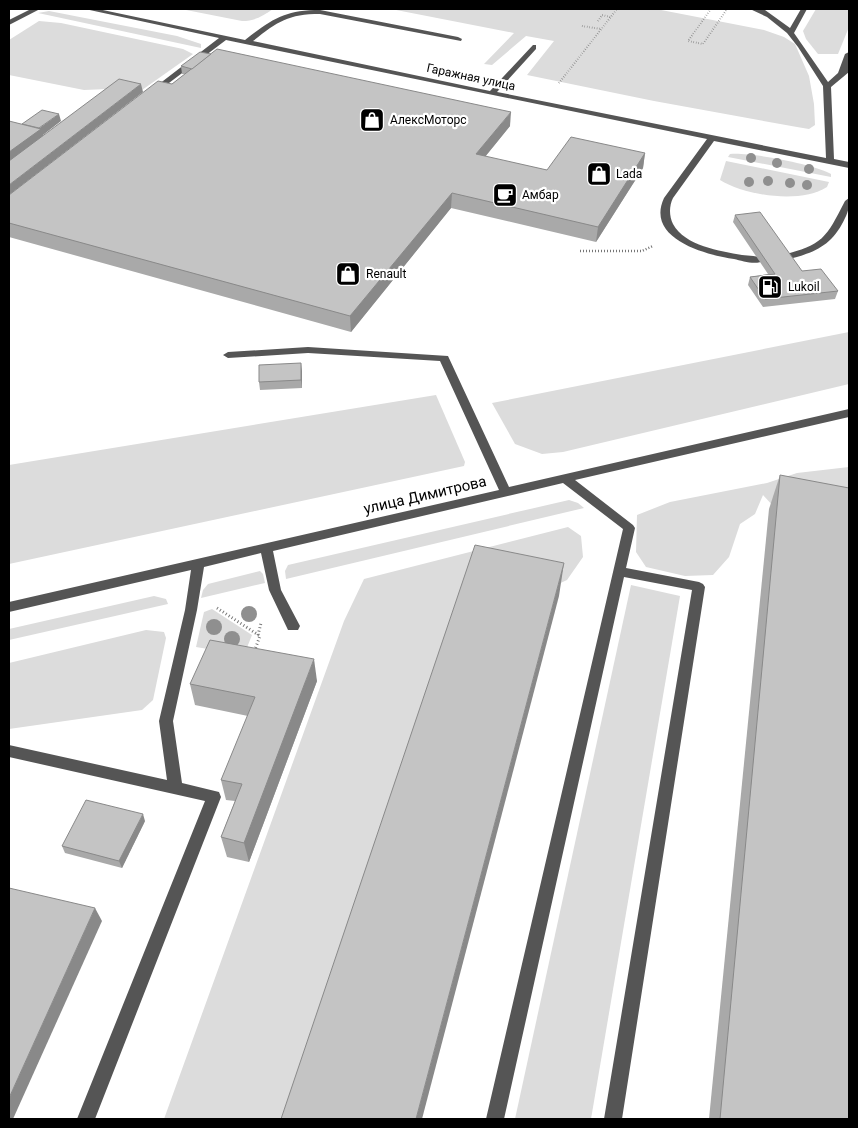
<svg xmlns="http://www.w3.org/2000/svg" width="858" height="1128" font-family="Roboto,sans-serif">
  <style>
    .green { fill: #dcdcdc }
    .lines { fill: none; stroke-linecap: round; stroke-linejoin: round }
    .path-far2 { stroke: #777; stroke-width: 2; stroke-dasharray: 0.5 2; stroke-linecap: butt }
    .path-far1 { stroke: #777; stroke-width: 2.5; stroke-dasharray: 1 2; stroke-linecap: butt }
    .path { stroke: #777; stroke-width: 3; stroke-dasharray: 1 2.5; stroke-linecap: butt }
    .minor { fill: #555; fill-rule: evenodd }
    .tree { fill: #8f8f8f }
    .wall { fill: #a9a9a9 }
    .shaded-wall { fill: #898989 }
    .building { fill: #c4c4c4; stroke: #898989 }
    .labels { text-anchor: middle; dominant-baseline: central; stroke-width: 4.5; stroke-linejoin: round; paint-order: stroke }
    .far-street-label { font-size: 12px; fill: #000; stroke: #fff }
    .far-poi-label { font-size: 12px; fill: #000; stroke: #fff; text-anchor: start }
    .street-label { font-size: 15px; fill: #000; stroke: #fff }
  </style>
  <rect width="100%" height="100%" fill="#fff"/>
  <!-- green -->
  <g class="green">
    <path d="M181,9H273C263,16 255,21 242,21Z"/>
    <path d="M391,9H656L764,30L784,37L795,44L809,76L814,104L815,125L809,129L797,127L654,101L527,75L554,41L526,36L492,65L484,64L514,33Z"/>
    <path d="M816,9H849V27L838,54H818L806,39L803,31Z"/>
    <path d="M49,11L177,36L201,44V48L38,13Z"/>
    <path d="M39,21L61,23L183,49L193,54L142,90L108,89L84,90L9,75V40Z"/>
    <path d="M730,154C750,152 813,164 831,174V177L728,157Z"/>
    <path d="M726,161L829,182L827,187C801,204 746,196 720,180Z"/>
    <path d="M849,332V384L563,452L542,454L515,444L492,403Z"/>
    <path d="M436,395L465,462L464,466L9,564V465Z"/>
    <path d="M849,467V521L774,507L763,495L755,514L740,524L729,557L713,575L685,576L646,567L636,552L637,515L670,502L767,483L797,473Z"/>
    <path d="M569,500L578,503L584,508L286,579L285,571L288,565Z"/>
    <path d="M568,527L581,536L583,557L567,580L552,587L286,1119H164L344,621L364,579Z"/>
    <path d="M260,571L263,574L265,583L201,598L203,590L208,584Z"/>
    <path d="M631,585L680,596L591,1119H515Z"/>
    <path d="M154,596L166,599L168,604L9,640V629Z"/>
    <path d="M212,609L252,635L244,655L196,647L204,612Z"/>
    <path d="M146,630L164,632L166,638L153,700L142,710L9,729V663Z"/>
  </g>
  <g class="lines">
    <!-- path-far2 -->
    <g class="path-far2">
      <path d="M711,9L688,41L703,44L727,9"/>
      <path d="M598,21L602,15L610,17"/>
      <path d="M582,26L601,29"/>
      <path d="M559,83L617,9"/>
    </g>
    <!-- path-far1 -->
    <path class="path-far1" d="M580,251H642L653,246"/>
    <!-- path -->
    <g class="path">
      <path d="M217,608L260,636L254,652"/>
      <path d="M258,635L261,623"/>
    </g>
    <!-- minor -->
    <g class="minor">
      <path d="M31,9H40L9,25V20Z"/>
      <path d="M85,9H98L245,40C272,19 285,10 320,10L458,37L462,39L461,41L320,14C288,14 277,22 253,41L490,91L533,45H536V49L497,92L826,158L823,86L798,47L787,33L767,17L750,9L765,10L790,28L801,9H807L794,33L828,82L838,73L845,54L849,52V72L831,87L834,159L849,162V168L714,141L673,198C669,206 669,216 673,224C685,246 720,251 742,255C749,256 758,255 764,260C757,266 743,261 734,259C706,255 645,239 664,198L707,139L226,40L153,95L149,93L150,91L219,38Z"/>
      <path d="M849,198C850,208 847,215 842,224C829,248 810,254 785,260L782,259V255C823,245 826,238 845,201Z"/>
      <path d="M308,347L448,356L509,487L849,409V417L575,480L633,525L635,528L626,568L699,582L703,584L705,587L622,1119H604L692,590L624,577L504,1119H486L623,529L563,483L273,551L281,590L300,626L298,630H288L269,590L261,553L204,567L197,610L173,721L182,783L219,792L221,797L95,1119H77L205,801L9,757V745L167,780L159,721L185,610L191,570L9,612V602L499,490L440,361L308,353L228,358L223,355L228,352Z"/>
    </g>
  </g>
  <!-- trees -->
  <g class="tree">
    <circle cx="751" cy="158" r="5"/>
    <circle cx="777" cy="163" r="5"/>
    <circle cx="809" cy="169" r="5"/>
    <circle cx="768" cy="181" r="5"/>
    <circle cx="749" cy="182" r="5"/>
    <circle cx="790" cy="183" r="5"/>
    <circle cx="807" cy="185" r="5"/>
    <circle cx="249" cy="614" r="8"/>
    <circle cx="214" cy="627" r="8"/>
    <circle cx="232" cy="639" r="8"/>
  </g>
  <!-- wall -->
  <g class="wall">
    <path d="M181,66L510,126L485,157L547,170L645,153L643,168L596,242L451,208L351,332L9,237V195L172,84L185,74H182Z"/>
    <path d="M735,215L802,271L838,291L835,299L763,307L748,285L750,277L768,274L733,222Z"/>
    <path d="M302,371V388L260,390L259,382Z"/>
    <path d="M780,475L849,1119H709L769,509Z"/>
    <path d="M317,681L249,862L227,857L221,837L235,801L226,800L221,780L248,716L195,705L190,684Z"/>
    <path d="M145,821L122,868L65,853L62,846Z"/>
  </g>
  <!-- shaded-wall -->
  <g class="shaded-wall">
    <path d="M141,84L143,92L9,195V185Z"/>
    <path d="M511,112L510,126L475,169L476,154Z"/>
    <path d="M59,114L61,121L43,135L45,143L9,170V152L34,132Z"/>
    <path d="M645,153L643,168L596,242L598,227Z"/>
    <path d="M452,193L451,208L351,332L350,316Z"/>
    <path d="M301,363L302,371V388L301,380Z"/>
    <path d="M564,563L559,596L422,1119H416Z"/>
    <path d="M314,659L317,681L249,862L244,843Z"/>
    <path d="M143,814L145,821L122,868L119,861Z"/>
    <path d="M95,908L102,921L13,1119H9V1098Z"/>
  </g>
  <!-- building -->
  <g class="building">
    <path d="M217,49L511,112L476,154L547,170L571,137L645,153L598,227L452,193L350,316L9,223V195L158,81L172,84Z"/>
    <path d="M200,52L211,54L192,69L181,66Z"/>
    <path d="M119,79L141,84L9,185V161Z"/>
    <path d="M42,110L59,114L39,128L22,124Z"/>
    <path d="M9,121L41,129L9,152Z"/>
    <path d="M760,212L802,271L821,269L838,291L765,299L750,277L775,274L735,215Z"/>
    <path d="M301,363V380L259,382V365Z"/>
    <path d="M780,475L849,488V1119H720Z"/>
    <path d="M475,545L564,563L416,1119H281Z"/>
    <path d="M210,640L314,659L244,843L221,837L242,784L221,780L255,697L190,684Z"/>
    <path d="M86,800L143,814L119,861L62,846Z"/>
    <path d="M9,888L95,908L9,1098Z"/>
  </g>
  <!-- icons -->
  <defs>
    <symbol id="shop-square" viewBox="-11 -11 22 22"><rect x="-9" y="-9" width="18" height="18" rx="4" fill="#000" stroke="#fff"/><path d="M-5-2.5h2.3a2.7 3.5 0 0 1 5.4 0H5L5.5 6h-11ZM-1.5-2.5h3a1.5 2.3 0 0 0-3 0Z" fill="#fff"/></symbol>
    <symbol id="cafe-square" viewBox="-11 -11 22 22"><rect x="-9" y="-9" width="18" height="18" rx="4" fill="#000" stroke="#fff"/><path d="M-5.5-4.5H6V0H3Q3 3.5 0 3.5H-2.5Q-5.5 3.5-5.5 0ZM3-3.2v2h1.7v-2ZM-6 4.5H4V6H-6Z" fill="#fff"/></symbol>
    <symbol id="fuel-square" viewBox="-11 -11 22 22"><rect x="-9" y="-9" width="18" height="18" rx="4" fill="#000" stroke="#fff"/><path d="M-5.5-6h7V0h2V4h1.3V-2.5L3-4.5l.8-.8L6-3V5H2.5V1h-1V6h-7ZM-4.2-4.7v3.2H.2V-4.7Z" fill="#fff"/></symbol>
  </defs>
  <g fill-rule="evenodd">
    <use href="#shop-square" x="358" y="106" width="28" height="28"/>
    <use href="#shop-square" x="585" y="160" width="28" height="28"/>
    <use href="#cafe-square" x="491" y="181" width="28" height="28"/>
    <use href="#shop-square" x="334" y="260" width="28" height="28"/>
    <use href="#fuel-square" x="756" y="273" width="28" height="28"/>
  </g>
  <g class="labels">
    <!-- far-street labels -->
    <g class="far-street-label">
      <text transform="translate(471 77) rotate(12)">Гаражная улица</text>
    </g>
    <!-- far-poi labels -->
    <g class="far-poi-label">
      <text x="390" y="120">АлексМоторс</text>
      <text x="616" y="174">Lada</text>
      <text x="522" y="195">Амбар</text>
      <text x="366" y="274">Renault</text>
      <text x="788" y="287">Lukoil</text>
    </g>
    <!-- street labels -->
    <g class="street-label">
      <text transform="translate(425 495) rotate(-13)">улица Димитрова</text>
    </g>
  </g>
  <!-- border -->
  <rect width="858" height="1128" fill="none" stroke="#000000" stroke-width="20"/>
</svg>
